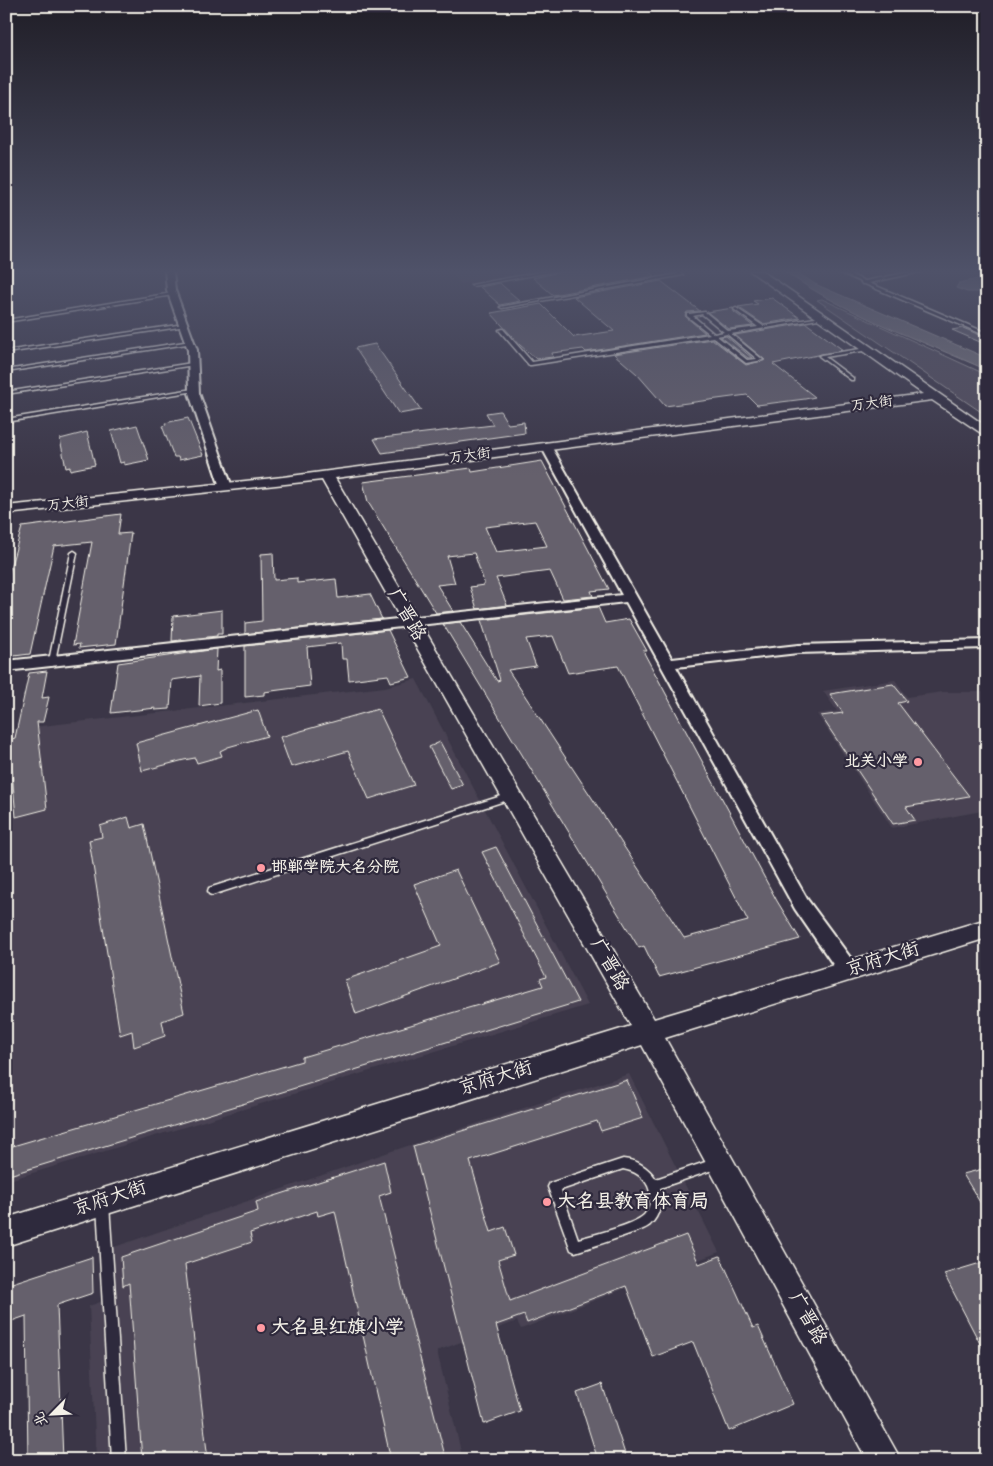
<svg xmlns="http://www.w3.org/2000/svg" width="993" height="1466" font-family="'Indie Flower','LXGW WenKai TC',sans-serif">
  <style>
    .built { fill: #484352 }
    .green { fill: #534e5c; stroke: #a4a0a2 }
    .water { fill: #78747b; stroke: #aaa6a7 }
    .building { fill: #65616c; stroke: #f4f1e8; fill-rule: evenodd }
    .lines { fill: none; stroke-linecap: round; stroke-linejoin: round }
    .service-casing { stroke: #f4f1e8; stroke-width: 3 }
    .minor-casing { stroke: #f4f1e8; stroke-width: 4 }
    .tertiary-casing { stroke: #f4f1e8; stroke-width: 3 }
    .service { fill: #2f2a3d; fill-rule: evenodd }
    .minor { fill: #2f2a3d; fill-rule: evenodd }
    .tertiary { fill: #2f2a3d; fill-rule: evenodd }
    .poi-dot { fill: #ff9aa2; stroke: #2f2a3d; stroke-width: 2 }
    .labels { text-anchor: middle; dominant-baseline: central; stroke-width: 4.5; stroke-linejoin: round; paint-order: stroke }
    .far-street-label { font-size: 14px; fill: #f4f1e8; stroke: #2f2a3d }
    .poi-label { font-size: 16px; font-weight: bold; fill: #f4f1e8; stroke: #2f2a3d; text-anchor: end }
    .near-street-label { font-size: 19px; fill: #f4f1e8; stroke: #2f2a3d }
    .near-poi-label { font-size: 19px; font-weight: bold; fill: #f4f1e8; stroke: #2f2a3d; text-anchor: start }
  </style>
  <rect width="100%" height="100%" fill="#3b3647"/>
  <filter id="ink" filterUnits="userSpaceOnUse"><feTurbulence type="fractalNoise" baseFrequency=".02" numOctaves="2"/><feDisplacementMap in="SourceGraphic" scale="10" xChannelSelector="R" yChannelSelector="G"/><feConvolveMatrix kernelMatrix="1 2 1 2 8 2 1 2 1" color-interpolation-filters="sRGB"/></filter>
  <g filter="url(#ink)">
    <!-- built -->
    <g class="built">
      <path d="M450,271H539L461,284Z"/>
      <path d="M416,679L588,1005L6,1181V730L385,687Z"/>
      <path d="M895,680L907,697L943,692H987V810L892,828L817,714L837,711L823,691Z"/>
      <path d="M629,1074L719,1252L521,1329L517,1321L437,1351L463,1460H96L89,1306L103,1301L100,1252L389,1152Z"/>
    </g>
    <!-- green -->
    <path class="green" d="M822,299L987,375V416L817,300Z"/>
    <!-- water -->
    <g class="water">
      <path d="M784,271H795L815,284L987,358V370C920,340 843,313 784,271Z"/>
      <path d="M987,277V292H967L956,288L959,283Z"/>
    </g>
    <!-- building -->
    <g class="building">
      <path d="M565,271H648L655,276L553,295L533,278Z"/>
      <path d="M661,281L700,311L687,312L685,316L705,333L586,352L583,349L552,353L553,357L536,359L520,345L491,313L541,304L574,337L614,331L574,297Z"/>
      <path d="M500,283L503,286L520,301L500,305L480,287Z"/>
      <path d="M772,298L800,318L763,324L738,307L758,304L753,301Z"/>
      <path d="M733,308L734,312L753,326L729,329L707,312Z"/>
      <path d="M806,323L843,350L773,364L815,397L805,399L757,405L747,395L665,406L637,374L614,354L712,339L746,365L765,360L735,335Z"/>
      <path d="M963,328L987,338V345L952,330Z"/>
      <path d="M726,336L752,358H748L721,337Z"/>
      <path d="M375,344L421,410L399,414L355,348Z"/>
      <path d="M500,411L508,424L524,422L525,433L382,453L374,439L493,425L486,413Z"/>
      <path d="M188,418L203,455L179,460L178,457H174L162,426L166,425L165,423Z"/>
      <path d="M137,425L149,460L124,465V462L120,463L111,431Z"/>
      <path d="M87,432L95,465L70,470V467L66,468L60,439Z"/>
      <path d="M542,461L609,589L591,591L593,596L563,599L550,571L496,578L507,605L477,609L470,587L484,585V582L474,553L447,556L455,583L437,585L453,611L436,613L368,502L363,482L471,468L472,472ZM535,521L547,546L496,552L485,527Z"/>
      <path d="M121,514L118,534L131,533L116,644L79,648L80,644L73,645L92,542L54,546L30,654L6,657V583L22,527Z"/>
      <path d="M273,553L274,580L297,578V583L336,579L338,598L370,594L382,619L245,634V623L262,621L261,554Z"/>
      <path d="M598,607L605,623L629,619L647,651H643L777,901L800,939L659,977L644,946L639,948L443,624L460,622L497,681L500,680L481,620ZM553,636L568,673L618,666L748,921L684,938L508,670L536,666L526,639Z"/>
      <path d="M222,610V634H217V636L172,641L173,616Z"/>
      <path d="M388,630L411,677L391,682L388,675L349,680L347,659H342L341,643L307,647L310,686L264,692V695L245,697V646Z"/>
      <path d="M217,649L216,671L220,670V703L199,706L200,676L172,680L170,709L155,710L156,708L111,713L118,663Z"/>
      <path d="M47,671L42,698L49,697L43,722H37L47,809L16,817L9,740L15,738L29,673Z"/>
      <path d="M893,684L907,701L898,703L969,796L906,807L915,820L893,824L821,716L843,713L830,694Z"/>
      <path d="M378,709L414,785L369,799L348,751L291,767L280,737Z"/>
      <path d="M258,710L267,736L228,747L220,751L222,756L197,763L195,758L184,760L142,771L136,743Z"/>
      <path d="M440,742L463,785L451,789L429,747Z"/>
      <path d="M128,817L131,828L144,824L184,1013L162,1021L165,1036L134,1047L132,1031L120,1035L89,840L102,837L100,826Z"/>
      <path d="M496,847L578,1002L6,1176V1148L302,1061V1057L543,986L540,979L546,977L482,852Z"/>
      <path d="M456,870L500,962L356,1014L345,980L441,946L414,884Z"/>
      <path d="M627,1080L643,1118L601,1131L597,1121L470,1161L491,1232L505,1227L514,1255L498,1260L510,1301L686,1235L699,1264L720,1256L753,1328L758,1326L793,1404L729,1431L693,1342L653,1357L626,1286L527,1323L524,1315L496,1325L520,1411L484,1424L413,1146Z"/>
      <path d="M384,1161L391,1192L379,1196L446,1460H391L335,1211L318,1216L317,1211L250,1233L252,1242L185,1264L208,1460H142L129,1283L123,1286L121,1257L258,1211L256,1202Z"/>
      <path d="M987,1168V1214L963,1174Z"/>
      <path d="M92,1257L93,1293L57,1305L63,1460H28L26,1316L6,1323V1285Z"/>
      <path d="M987,1261V1357L944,1274Z"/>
      <path d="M602,1384L627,1460H598L577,1393Z"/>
    </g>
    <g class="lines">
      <defs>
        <g id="service">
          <path d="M546,271H556L473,286L471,285Z"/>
          <path d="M674,271H679L683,275L502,308L500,307L678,274Z"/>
          <path d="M836,271H842L865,281L915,271H924L869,283L987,333V336L865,284H862L861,282Z"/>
          <path d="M172,293H173V295L6,322V320Z"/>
          <path d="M736,308L763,326L822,317L824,318L731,334L763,360L746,363L713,337L531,365H529L499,330L503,329L532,362L710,334L687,316V314H689L705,312L728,331L758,327L735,310L734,309ZM702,314L724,332L714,334L693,316ZM727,334L757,359L747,360L717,336Z"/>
          <path d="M184,324H186V326L6,353V351Z"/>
          <path d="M191,341L193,342V343L6,372V370Z"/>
          <path d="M867,348H869V350L825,357L853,378V380H851L819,356L821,355Z"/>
          <path d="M192,363L194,364V365L6,394V392Z"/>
          <path d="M193,389H195V391L6,422V419Z"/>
          <path d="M74,551L77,553L55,661L52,663L49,661L71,553Z"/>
          <path d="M511,793L514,794L515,796L514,798L212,895L209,894L208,891L209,888L212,887Z"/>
          <path d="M717,1158L721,1159L722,1163L721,1167L660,1188C663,1200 660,1216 650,1225C645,1229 638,1231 632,1233C613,1240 594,1246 575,1252L571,1250L548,1187L550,1183L623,1159C637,1160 648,1167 656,1179ZM623,1169C634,1171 643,1176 648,1186C652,1195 651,1208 644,1215C634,1225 593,1235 578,1239L561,1190Z"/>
          <path d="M103,1199L107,1201L109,1205L126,1460H112L97,1205L99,1201Z"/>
        </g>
        <g id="minor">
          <path d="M165,271H173L175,290L197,350L199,393L232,487L230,489H222L220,487L189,393L188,350L167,290Z"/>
          <path d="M546,443L551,446L672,659L798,645L987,640V648L798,653L676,667L807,899L855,964L857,970L855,976L848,978L841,976L795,909L626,602L6,671V661L622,595L541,446Z"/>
        </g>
        <path id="tertiary" d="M750,271H762L987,427V437L932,400L335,478L654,1019L987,919V938L665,1038L901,1460H867L642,1045L6,1246V1218L631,1026L322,480L6,514V506L283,477L923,394Z"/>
      </defs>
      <!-- service casing -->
      <use href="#service" class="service-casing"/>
      <!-- minor casing -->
      <use href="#minor" class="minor-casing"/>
      <!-- tertiary casing -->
      <use href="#tertiary" class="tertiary-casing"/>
      <!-- service -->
      <use href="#service" class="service"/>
      <!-- minor -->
      <use href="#minor" class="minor"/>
      <!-- tertiary -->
      <use href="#tertiary" class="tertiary"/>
    </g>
  </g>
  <!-- sky -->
  <linearGradient id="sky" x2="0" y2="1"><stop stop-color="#201e27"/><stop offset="0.57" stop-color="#4f5269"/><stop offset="1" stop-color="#4f5269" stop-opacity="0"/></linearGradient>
  <rect width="993" height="476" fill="url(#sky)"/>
  <!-- markers -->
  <g class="poi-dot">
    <circle cx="918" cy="762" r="5"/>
    <circle cx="261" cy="868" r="5"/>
    <circle cx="547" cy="1202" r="5"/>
    <circle cx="261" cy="1328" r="5"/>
  </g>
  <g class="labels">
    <!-- far-street labels -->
    <g class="far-street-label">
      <text transform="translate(872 404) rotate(-7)">万大街</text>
      <text transform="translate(470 456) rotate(-7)">万大街</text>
      <text transform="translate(68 504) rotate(-6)">万大街</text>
    </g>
    <!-- poi labels -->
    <g class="poi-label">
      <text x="908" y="762">北关小学</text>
      <text x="271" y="868" text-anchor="start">邯郸学院大名分院</text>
    </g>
    <!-- near-street labels -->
    <g class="near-street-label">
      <text transform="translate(406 615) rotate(60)">广晋路</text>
      <text transform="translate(883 960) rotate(-17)">京府大街</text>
      <text transform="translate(609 965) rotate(60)">广晋路</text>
      <text transform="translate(496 1079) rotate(-17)">京府大街</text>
      <text transform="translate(110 1199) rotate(-18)">京府大街</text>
      <text transform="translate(807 1319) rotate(61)">广晋路</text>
    </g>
    <!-- near-poi labels -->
    <g class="near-poi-label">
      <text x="557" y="1202">大名县教育体育局</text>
      <text x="271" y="1328">大名县红旗小学</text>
    </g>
  </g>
  <!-- margin -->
  <rect width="993" height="1466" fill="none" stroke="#2f2a3d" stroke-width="25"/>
  <rect x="12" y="12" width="968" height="1441" fill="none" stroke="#f4f1e8" stroke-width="2" filter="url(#ink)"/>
  <!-- north arrow -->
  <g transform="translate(52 1414) rotate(246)" stroke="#2f2a3d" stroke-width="4" paint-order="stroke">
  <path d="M0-4L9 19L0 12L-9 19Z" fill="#f4f1e8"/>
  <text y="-8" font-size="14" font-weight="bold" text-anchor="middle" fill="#f4f1e8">北</text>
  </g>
</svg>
